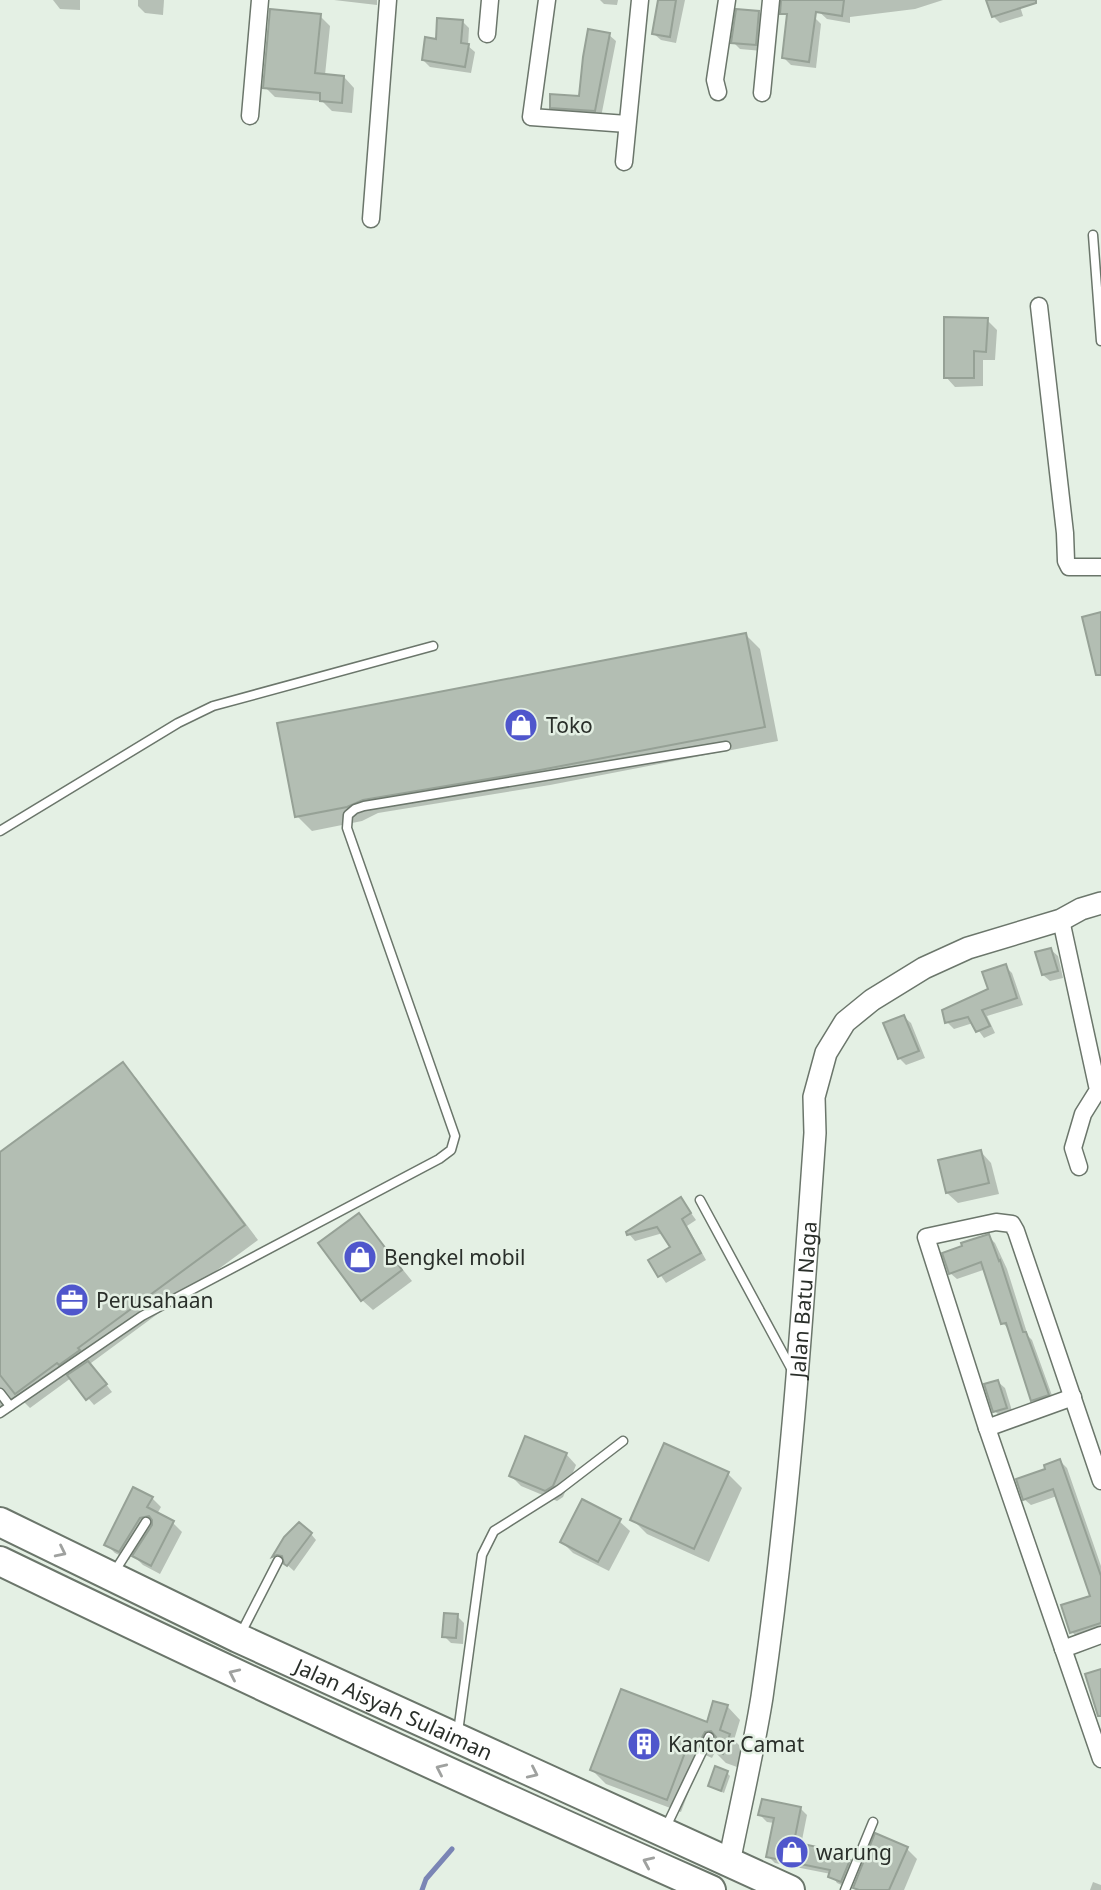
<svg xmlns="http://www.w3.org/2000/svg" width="1101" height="1890" font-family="'Noto Sans',sans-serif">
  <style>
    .shadow { fill: #0003 }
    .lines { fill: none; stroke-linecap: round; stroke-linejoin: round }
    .stream { stroke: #7a85b5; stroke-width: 5 }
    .building { fill: #b3beb3; stroke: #96a196; stroke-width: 2 }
    .lane-casing { stroke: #6b766b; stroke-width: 11 }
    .street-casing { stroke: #6b766b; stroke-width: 19 }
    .secondary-casing { stroke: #6b766b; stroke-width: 24 }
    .highway-casing { stroke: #6b766b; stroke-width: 32 }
    .lane { stroke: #fff; stroke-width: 8 }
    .street { stroke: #fff; stroke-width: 16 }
    .secondary { stroke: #fff; stroke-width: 21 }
    .highway { stroke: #fff; stroke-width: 28 }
    .oneway { stroke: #9fa19f }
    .labels { text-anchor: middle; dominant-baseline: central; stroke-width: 5; stroke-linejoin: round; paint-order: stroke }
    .poi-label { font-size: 21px; fill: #2a2f2a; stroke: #e4f0e4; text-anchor: start }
    .street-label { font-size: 21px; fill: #2a2f2a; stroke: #e4f0e4 }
  </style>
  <rect width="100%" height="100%" fill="#e4f0e4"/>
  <!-- shadow -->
  <g class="shadow">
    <path d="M53,0H80V10L60,9Z"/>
    <path d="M138,0H164L163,15L145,13L138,6Z"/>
    <path d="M334,0H377V5Z"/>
    <path d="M600,0H618L617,5L604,4Z"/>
    <path d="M658,0H685L676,43L661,40L654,34Z"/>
    <path d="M806,0H943L915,9L850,17V23L827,19Z"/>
    <path d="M988,0H1018L1023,16L1000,23L993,16Z"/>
    <path d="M759,12L765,19L762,51L740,49L733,42Z"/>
    <path d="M320,16L330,26L325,75L344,77L354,88L352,113L332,111L322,101L275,97L265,87Z"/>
    <path d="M814,17L821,24L816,68L791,65L784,58Z"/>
    <path d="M462,21L469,28L468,46L475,52L471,73L430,67L423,60L438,41Z"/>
    <path d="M609,35L616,41L601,117L558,114L551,107L581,98Z"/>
    <path d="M987,320L997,330L995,360H983V386L955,387L946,377Z"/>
    <path d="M745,634L760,649L778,741L550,785L378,813L362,821L312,831L297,816Z"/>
    <path d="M1051,950L1058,956L1063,978L1050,981L1043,975Z"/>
    <path d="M1005,966L1012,973L1023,1005L987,1016L995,1033L984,1038L973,1023L954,1029L947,1022L990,990Z"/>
    <path d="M904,1017L911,1023L925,1058L906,1065L899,1058Z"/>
    <path d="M123,1064L137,1079L258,1240L91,1363L92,1366L112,1392L94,1405L71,1378L30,1408L22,1400L0,1419V1154Z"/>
    <path d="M981,1152L991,1163L999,1194L958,1203L947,1193Z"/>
    <path d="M681,1199L696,1220L687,1226L706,1260L666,1283L650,1260L672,1248L663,1233L635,1241L629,1234Z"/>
    <path d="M359,1215L412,1281L373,1310L362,1300Z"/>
    <path d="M988,1236L995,1243L1007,1269L1028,1336L1032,1340L1054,1401L1040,1407L1033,1400L1010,1331L1003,1323L986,1269L957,1279L950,1273Z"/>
    <path d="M998,1382L1005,1388L1013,1414L1001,1418L995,1411Z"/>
    <path d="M566,1454L576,1465L563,1497L557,1501L521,1486L511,1476Z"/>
    <path d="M1060,1461L1067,1468L1101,1566V1632L1079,1639L1072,1632L1092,1597L1057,1496L1031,1505L1024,1499L1047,1470Z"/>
    <path d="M728,1474L742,1488L709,1562L647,1534L632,1519Z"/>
    <path d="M152,1498L161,1507L157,1514L173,1523L182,1532L160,1574L143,1565L132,1554L129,1560L115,1553L106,1544Z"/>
    <path d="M619,1521L630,1531L609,1571L573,1553L562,1542Z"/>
    <path d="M311,1534L316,1540L294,1571L285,1563L284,1559L279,1562L274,1557L286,1538Z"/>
    <path d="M457,1616L464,1623L463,1644L451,1643L444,1636Z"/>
    <path d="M727,1706L740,1720L734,1740L743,1749L737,1767L726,1763L715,1752L712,1758L703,1754L681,1812L606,1784L592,1770L708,1724Z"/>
    <path d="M727,1773L730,1776L724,1793L710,1786Z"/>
    <path d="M800,1808L807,1815L801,1845L816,1848L823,1855L849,1862L856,1868L848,1888L837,1883L831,1874L775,1863L768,1856L774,1823L767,1822L760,1815Z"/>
    <path d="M907,1849L917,1859L904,1890H858L855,1887Z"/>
    <path d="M1093,1882L1101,1885V1890H1090Z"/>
  </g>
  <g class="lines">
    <!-- stream -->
    <path class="stream" d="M422,1890L426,1879L452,1849"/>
  </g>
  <!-- building -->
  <g class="building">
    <path d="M658,0H676L670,37L652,34Z"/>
    <path d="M781,0H844L842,16L816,12L809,62L782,58L787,14H780Z"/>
    <path d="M986,0H1036V3L992,17Z"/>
    <path d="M270,9L321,14L315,73L344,76L342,103L320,101V93L263,88Z"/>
    <path d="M736,9L759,11L756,45L731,43Z"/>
    <path d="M437,18L463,20L461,43L469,44L465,67L422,60L425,37L436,39Z"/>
    <path d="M588,29L610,33L595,111L550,108V94L579,96L583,57Z"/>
    <path d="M944,317L988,318L986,352L974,351V378H944Z"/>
    <path d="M1101,612V675H1096L1082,617Z"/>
    <path d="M746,633L765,727L535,771L363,800L347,807L295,817L277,723Z"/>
    <path d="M1051,948L1058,971L1042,975L1035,952Z"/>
    <path d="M1006,964L1017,998L982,1010L990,1026L976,1032L968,1017L945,1023L942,1010L988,989L982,972Z"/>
    <path d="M904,1015L919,1051L898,1059L883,1023Z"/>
    <path d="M123,1062L245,1225L78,1348L80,1350L59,1365L57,1363L15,1394L0,1375V1152Z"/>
    <path d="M981,1150L989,1183L946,1193L938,1160Z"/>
    <path d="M681,1197L691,1213L682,1219L701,1253L658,1277L648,1260L670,1247L657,1227L627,1235L626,1232Z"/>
    <path d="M359,1213L402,1270L361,1301L318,1243Z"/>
    <path d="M989,1234L999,1261L1000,1260L1023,1332H1026L1049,1395L1031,1401L1006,1323L1001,1324L981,1262L949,1274L942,1253L962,1246L961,1243Z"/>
    <path d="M88,1361L107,1384L86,1400L67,1375Z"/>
    <path d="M998,1380L1007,1408L993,1412L984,1384Z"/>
    <path d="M525,1436L567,1453L553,1486L545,1491L509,1476Z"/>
    <path d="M664,1443L729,1472L694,1549L630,1520Z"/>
    <path d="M1060,1459L1101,1576V1623L1070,1633L1061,1605L1090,1596L1053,1489L1023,1500L1016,1479L1045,1469L1044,1465Z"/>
    <path d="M133,1487L153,1497L147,1507L174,1521L151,1566L132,1556L152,1525V1520L149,1516L140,1518L119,1552L104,1545Z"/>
    <path d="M582,1499L621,1519L598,1562L560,1542Z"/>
    <path d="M299,1522L312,1533L287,1566L284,1564L282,1556L277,1555L272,1557L284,1537Z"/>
    <path d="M444,1613L458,1614L456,1638L442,1637Z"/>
    <path d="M1101,1669V1716H1098L1085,1674Z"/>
    <path d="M621,1689L707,1722L713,1701L728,1705L720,1730L730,1734L723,1754L710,1750L716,1737L711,1731L705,1732L698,1745L689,1742L667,1800L590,1770Z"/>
    <path d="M715,1766L728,1771L721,1791L708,1786Z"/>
    <path d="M762,1799L801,1807L794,1842L817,1847L816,1852L850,1860L841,1882L828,1877L830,1870L766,1857L774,1818L758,1815Z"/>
    <path d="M875,1833L908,1847L889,1890H859L853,1888Z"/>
  </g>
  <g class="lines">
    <defs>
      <g id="lane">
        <path d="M1093,235L1101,341"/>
        <path d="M0,831L178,723L213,706L433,646"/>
        <path d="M700,1200L792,1370"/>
        <path d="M0,1393L10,1406"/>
        <path d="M0,1413L142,1316L439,1159L451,1150L455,1136L347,828L348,815L355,809L364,806L726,746"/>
        <path d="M113,1574L146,1522"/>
        <path d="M240,1635L278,1561"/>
        <path d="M458,1732L482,1555L494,1531L559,1490L623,1441"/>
        <path d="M666,1827L709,1737"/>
        <path d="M845,1890L873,1822"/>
      </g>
      <g id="street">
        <path d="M547,0L531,117L627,124"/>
        <path d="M487,34L490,0"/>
        <path d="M718,92L715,80L727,0"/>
        <path d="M762,93L771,0"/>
        <path d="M250,116L260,0"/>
        <path d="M624,162L640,0"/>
        <path d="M371,219L388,0"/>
        <path d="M1039,306L1065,533L1066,561L1069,567H1101"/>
        <path d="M1061,920L1098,1090L1083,1114L1073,1148L1079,1167"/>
        <path d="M987,1428L1073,1397"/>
        <path d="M1101,1481L1016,1231L1012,1224L996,1222L926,1237L987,1428L1101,1759"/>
        <path d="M1063,1649L1101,1635"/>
      </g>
      <g id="secondary">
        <path id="s1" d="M729,1863C740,1808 753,1753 762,1697C789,1510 802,1322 815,1133L814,1097L826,1053L845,1022L872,1000L924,968L968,948L1061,920L1081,909L1101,903"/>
      </g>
      <g id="highway">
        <path id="s2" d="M0,1522L238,1638L790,1890"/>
        <path d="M0,1561C235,1675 472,1784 711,1890"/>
      </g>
    </defs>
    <!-- lane casing -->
    <use href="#lane" class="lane-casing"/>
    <!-- street casing -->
    <use href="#street" class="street-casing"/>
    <!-- secondary casing -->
    <use href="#secondary" class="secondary-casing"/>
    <!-- highway casing -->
    <use href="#highway" class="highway-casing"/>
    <!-- lane -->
    <use href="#lane" class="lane"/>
    <!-- street -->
    <use href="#street" class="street"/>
    <!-- secondary -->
    <use href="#secondary" class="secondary"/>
    <!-- highway -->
    <use href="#highway" class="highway"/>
  </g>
  <!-- one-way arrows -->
  <defs><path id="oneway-chevron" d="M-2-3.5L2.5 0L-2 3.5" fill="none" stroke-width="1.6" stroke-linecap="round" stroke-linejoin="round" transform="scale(1.75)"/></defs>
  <g class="oneway">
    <use href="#oneway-chevron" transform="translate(61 1552) rotate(26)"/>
    <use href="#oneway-chevron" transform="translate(234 1674) rotate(-155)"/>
    <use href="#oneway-chevron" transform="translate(441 1769) rotate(-155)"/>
    <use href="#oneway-chevron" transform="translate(533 1773) rotate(25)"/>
    <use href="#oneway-chevron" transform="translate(648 1862) rotate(-156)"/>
  </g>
  <!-- icons -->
  <defs>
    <symbol id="shop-disc" viewBox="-11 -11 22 22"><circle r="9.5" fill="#4f56cc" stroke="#e4f0e4"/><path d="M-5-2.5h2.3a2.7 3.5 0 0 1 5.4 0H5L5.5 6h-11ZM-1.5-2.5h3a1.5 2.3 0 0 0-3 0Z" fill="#fff"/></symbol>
    <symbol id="office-disc" viewBox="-11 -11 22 22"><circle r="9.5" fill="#4f56cc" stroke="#e4f0e4"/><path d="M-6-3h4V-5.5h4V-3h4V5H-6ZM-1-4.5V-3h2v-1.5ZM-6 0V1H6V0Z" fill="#fff"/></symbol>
    <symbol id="building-disc" viewBox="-11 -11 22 22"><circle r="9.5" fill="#4f56cc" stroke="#e4f0e4"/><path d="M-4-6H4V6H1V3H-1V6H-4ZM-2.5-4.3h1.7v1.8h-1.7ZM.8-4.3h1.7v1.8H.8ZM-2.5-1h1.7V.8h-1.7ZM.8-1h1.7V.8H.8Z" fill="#fff"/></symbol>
  </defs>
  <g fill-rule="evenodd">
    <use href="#shop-disc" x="502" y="706" width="38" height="38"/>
    <use href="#shop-disc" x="341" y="1238" width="38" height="38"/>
    <use href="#office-disc" x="53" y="1281" width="38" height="38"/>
    <use href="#building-disc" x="625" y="1725" width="38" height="38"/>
    <use href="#shop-disc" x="773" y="1833" width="38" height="38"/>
  </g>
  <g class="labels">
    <!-- poi labels -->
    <g class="poi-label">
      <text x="546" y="725">Toko</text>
      <text x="384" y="1257">Bengkel mobil</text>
      <text x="96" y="1300">Perusahaan</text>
      <text x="668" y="1744">Kantor Camat</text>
      <text x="816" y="1852">warung</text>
    </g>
    <!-- street labels -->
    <g class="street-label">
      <text stroke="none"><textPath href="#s1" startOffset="569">Jalan Batu Naga</textPath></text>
      <text stroke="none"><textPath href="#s2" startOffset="436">Jalan Aisyah Sulaiman</textPath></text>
    </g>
  </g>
</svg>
